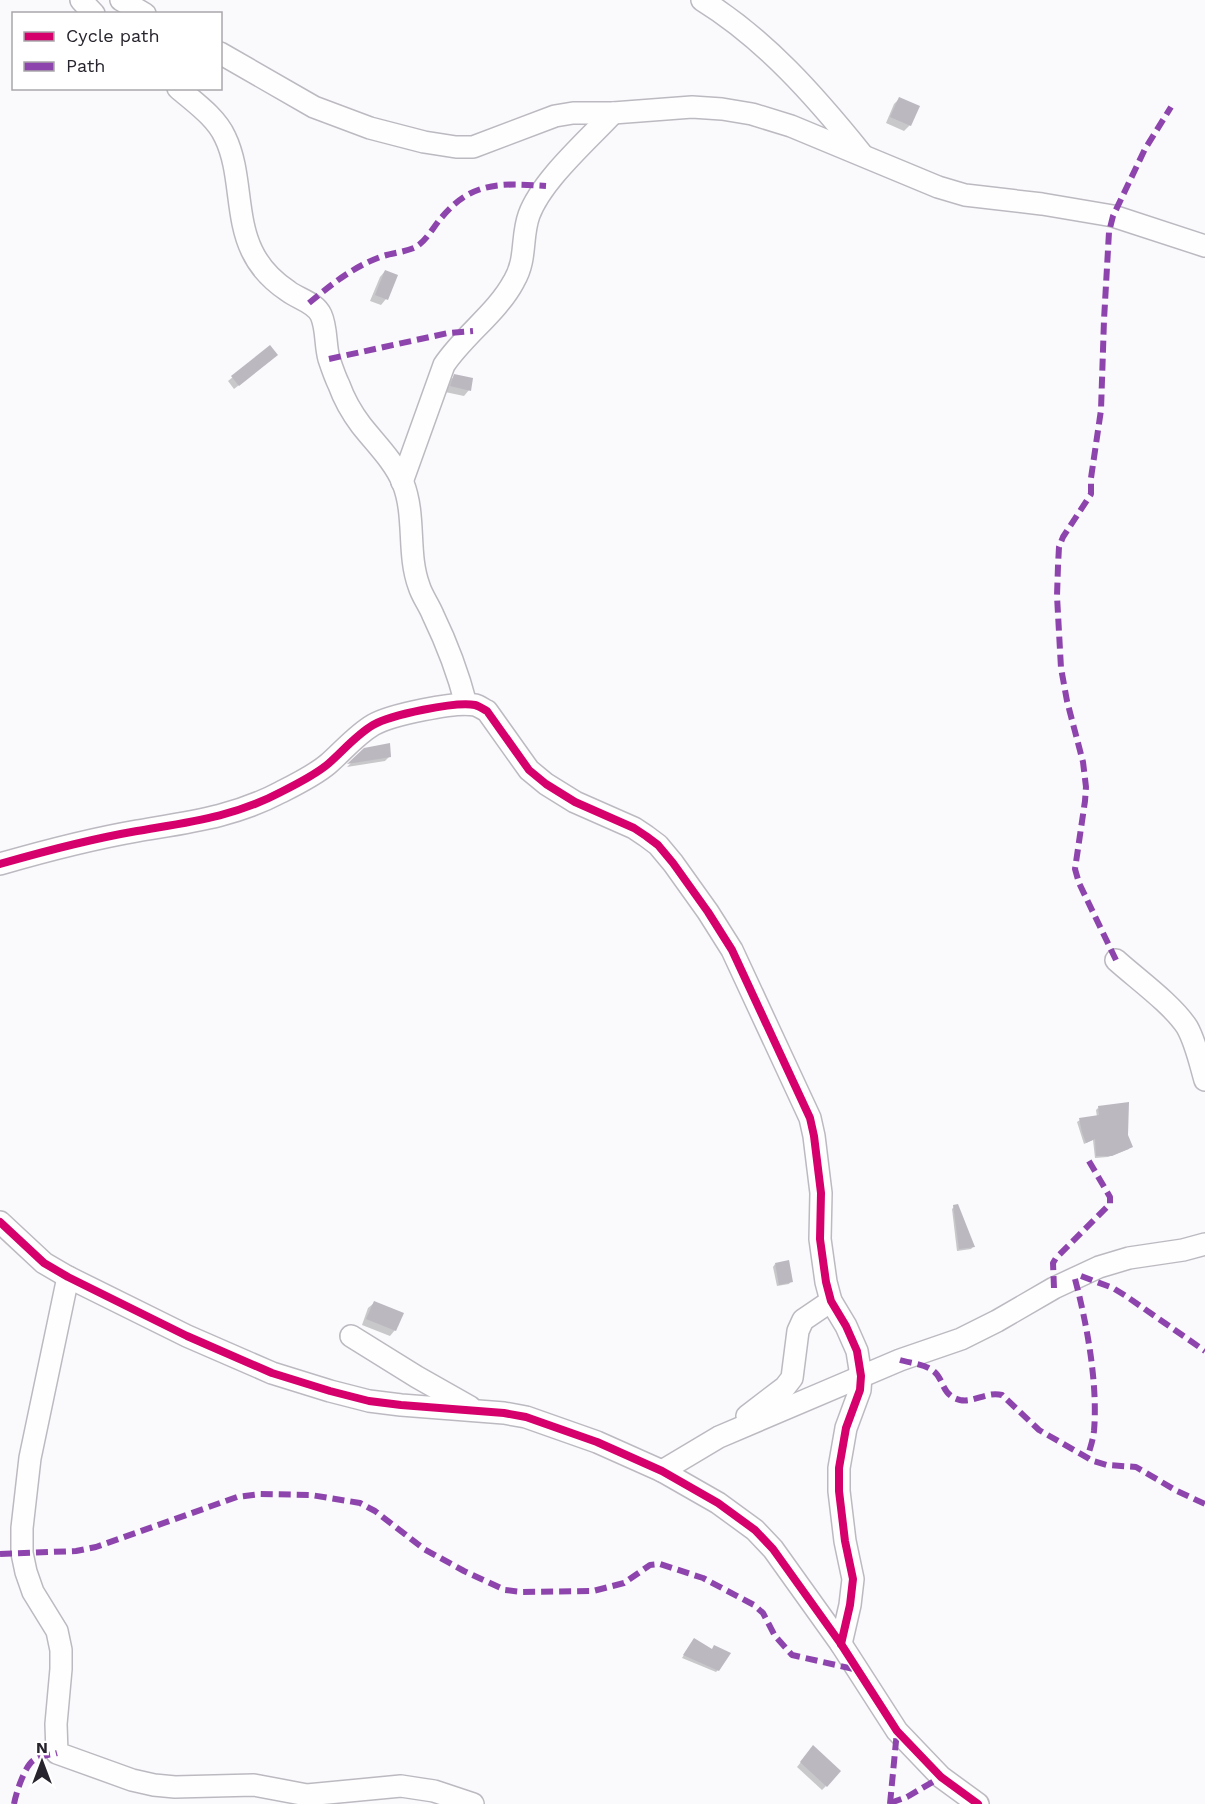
<svg xmlns="http://www.w3.org/2000/svg" width="1205" height="1804" font-family="'Work Sans',sans-serif">
  <style>
    .shadow { fill: #0003 }
    .building { fill: #bbb8c0 }
    .lines { fill: none; stroke-linecap: round; stroke-linejoin: round }
    .street-casing { stroke: #bcbac0; stroke-width: 24 }
    .street { stroke: #fefeff; stroke-width: 21 }
    .quiet { stroke: #8e44ad; stroke-width: 6; stroke-dasharray: 12 6; stroke-linecap: butt }
    .cycleway-casing { stroke: #fff; stroke-width: 11 }
    .cycleway { stroke: #d6006c; stroke-width: 8 }
  </style>
  <rect width="100%" height="100%" fill="#faf9fc"/>
  <!-- shadow -->
  <g class="shadow">
    <path d="M899,99L910,125L904,131L886,123L894,104Z"/>
    <path d="M385,271L386,299L381,305L370,301L380,277Z"/>
    <path d="M270,347L272,359L234,389L228,381Z"/>
    <path d="M455,376L469,390L464,396L445,392L449,381Z"/>
    <path d="M365,749L389,757L385,761L347,767Z"/>
    <path d="M1098,1108L1127,1135L1129,1149L1108,1157L1095,1158L1093,1140L1084,1144L1077,1122L1080,1120L1097,1117L1096,1110Z"/>
    <path d="M954,1207L973,1247L971,1249L957,1251L952,1209Z"/>
    <path d="M775,1264L791,1281L789,1284L777,1286L773,1267Z"/>
    <path d="M374,1303L395,1330L390,1336L362,1325L368,1308Z"/>
    <path d="M694,1639L718,1670L716,1672L682,1658Z"/>
    <path d="M809,1752L826,1786L822,1790L797,1767Z"/>
  </g>
  <!-- building -->
  <g class="building">
    <path d="M899,97L920,106L911,126L890,117Z"/>
    <path d="M385,270L398,275L388,300L375,295Z"/>
    <path d="M270,345L278,355L239,386L231,376Z"/>
    <path d="M454,374L473,378L471,391L450,386Z"/>
    <path d="M390,743L391,757L347,764L364,748Z"/>
    <path d="M1129,1102L1128,1135L1133,1147L1112,1156H1096L1095,1139L1086,1143L1082,1132L1079,1118L1099,1115L1098,1106Z"/>
    <path d="M958,1204L975,1247L959,1249L953,1205Z"/>
    <path d="M789,1260L793,1282L779,1285L775,1263Z"/>
    <path d="M374,1301L404,1313L396,1331L366,1319Z"/>
    <path d="M694,1638L712,1649L714,1645L731,1653L719,1671L683,1655Z"/>
    <path d="M813,1745L841,1771L827,1787L800,1762Z"/>
  </g>
  <g class="lines">
    <defs>
      <g id="street">
        <path d="M81,0L94,14"/>
        <path d="M121,0L145,14"/>
        <path d="M702,0C765,39 815,96 861,153"/>
        <path d="M220,53L314,107L370,128L424,142L456,147H473L555,116L573,113H613L692,107L722,109L752,114L791,126L938,187L965,195L1042,204L1113,216L1205,246"/>
        <path d="M178,88C194,102 216,117 225,137C242,172 235,216 252,251C260,268 273,281 288,291C298,299 315,302 321,315C327,328 325,345 329,359C332,368 335,377 339,385C344,399 352,413 361,425C375,443 394,461 403,483C416,516 407,554 419,586C422,596 429,605 433,615C447,644 458,673 466,704"/>
        <path d="M402,482L444,365C464,335 497,313 514,281C527,259 521,237 529,215C542,180 587,141 613,113"/>
        <path d="M0,864C45,851 91,839 137,831C189,822 234,817 281,792C297,784 315,775 328,764C343,751 356,735 373,725C390,715 456,701 475,705C479,706 483,709 487,711L529,770L546,784L575,802L634,828L646,836L658,845L673,863L708,912L732,950L810,1118L814,1136L821,1193L820,1239L826,1282L831,1301L846,1326L857,1351L861,1376L860,1390L846,1428L839,1468V1491L845,1541L853,1579L850,1605L841,1644"/>
        <path d="M1116,960C1137,979 1172,1004 1187,1027C1196,1043 1200,1063 1205,1080"/>
        <path d="M0,1222L44,1263L68,1277L187,1336L272,1373L330,1391L369,1401L401,1405L504,1413L526,1417L597,1442L662,1471L718,1503L755,1530L773,1549L841,1644L897,1731L941,1777L978,1804"/>
        <path d="M68,1277L30,1458L22,1528V1553L26,1572L33,1592L57,1631L61,1650V1669L56,1724L57,1753L132,1780L154,1785L175,1787L254,1785L307,1795L401,1786L434,1791L473,1804"/>
        <path d="M351,1336L417,1377L470,1407"/>
        <path d="M747,1416L785,1387L792,1378L798,1331L803,1320L831,1301"/>
        <path d="M662,1471L719,1437L900,1360L961,1339L997,1321L1054,1288L1099,1267L1129,1258L1183,1250L1205,1244"/>
      </g>
    </defs>
    <!-- street casing -->
    <use href="#street" class="street-casing"/>
    <!-- street -->
    <use href="#street" class="street"/>
    <!-- quiet -->
    <g class="quiet">
      <path d="M309,303C332,284 354,266 383,256C393,253 404,252 414,248C426,242 433,227 442,217C472,181 502,183 546,186"/>
      <path d="M329,359L448,333L473,331"/>
      <path d="M1116,960L1079,883L1075,869L1085,801L1086,787L1083,762L1067,701L1061,668L1057,596L1058,566L1059,547L1063,537L1091,494V478L1101,410L1104,320L1109,232L1113,216L1145,149L1171,107"/>
      <path d="M1081,1276L1113,1288L1126,1296L1205,1351"/>
      <path d="M1075,1279C1087,1324 1098,1384 1094,1431C1093,1440 1090,1449 1087,1458"/>
      <path d="M1054,1288L1053,1263L1056,1258L1110,1204V1197L1086,1156"/>
      <path d="M900,1360C910,1363 924,1364 932,1370C945,1378 940,1395 960,1400C974,1403 987,1391 1002,1395L1039,1430L1093,1461L1107,1465L1136,1467L1177,1491L1205,1504"/>
      <path d="M0,1554L76,1551L96,1547L237,1497L260,1494L311,1495L360,1503L375,1511L424,1549L464,1571L505,1590L522,1592L593,1591L624,1583L650,1565L660,1564L703,1578L754,1605L763,1613L775,1636L792,1655L858,1670"/>
      <path d="M890,1803L907,1797L941,1777"/>
      <path d="M14,1804C16,1793 25,1765 34,1760C40,1755 50,1755 57,1753"/>
      <path d="M890,1804L897,1731"/>
    </g>
    <defs>
      <g id="cycleway">
        <path d="M0,864C45,851 91,839 137,831C189,822 234,817 281,792C297,784 315,775 328,764C343,751 356,735 373,725C390,715 456,701 475,705C479,706 483,709 487,711L529,770L546,784L575,802L634,828L646,836L658,845L673,863L708,912L732,950L810,1118L814,1136L821,1193L820,1239L826,1282L831,1301L846,1326L857,1351L861,1376L860,1390L846,1428L839,1468V1491L845,1541L853,1579L850,1605L841,1644"/>
        <path d="M0,1222L44,1263L68,1277L187,1336L272,1373L330,1391L369,1401L401,1405L504,1413L526,1417L597,1442L662,1471L718,1503L755,1530L773,1549L841,1644L897,1731L941,1777L978,1804"/>
      </g>
    </defs>
    <!-- cycleway casing -->
    <use href="#cycleway" class="cycleway-casing"/>
    <!-- cycleway -->
    <use href="#cycleway" class="cycleway"/>
  </g>
  <!-- legend -->
  <rect x="12" y="12" width="210" height="78" fill="#ffffff" stroke="#a9a7ab" stroke-width="1.5"/>
  <rect x="24" y="32" width="30" height="9" fill="#d6006c" stroke="#a9a7ab" stroke-width="1.5"/>
  <text x="66" y="42" font-size="18" fill="#28242d">Cycle path</text>
  <rect x="24" y="62" width="30" height="9" fill="#8e44ad" stroke="#a9a7ab" stroke-width="1.5"/>
  <text x="66" y="72" font-size="18" fill="#28242d">Path</text>
  <!-- north arrow -->
  <g transform="translate(42 1762)" stroke="#ffffff" stroke-width="4.5" paint-order="stroke">
  <path d="M0-4.5L10 22L0 15L-10 22Z" fill="#28242d"/>
  <text y="-9" font-size="16" font-weight="bold" text-anchor="middle" fill="#28242d">N</text>
  </g>
</svg>
